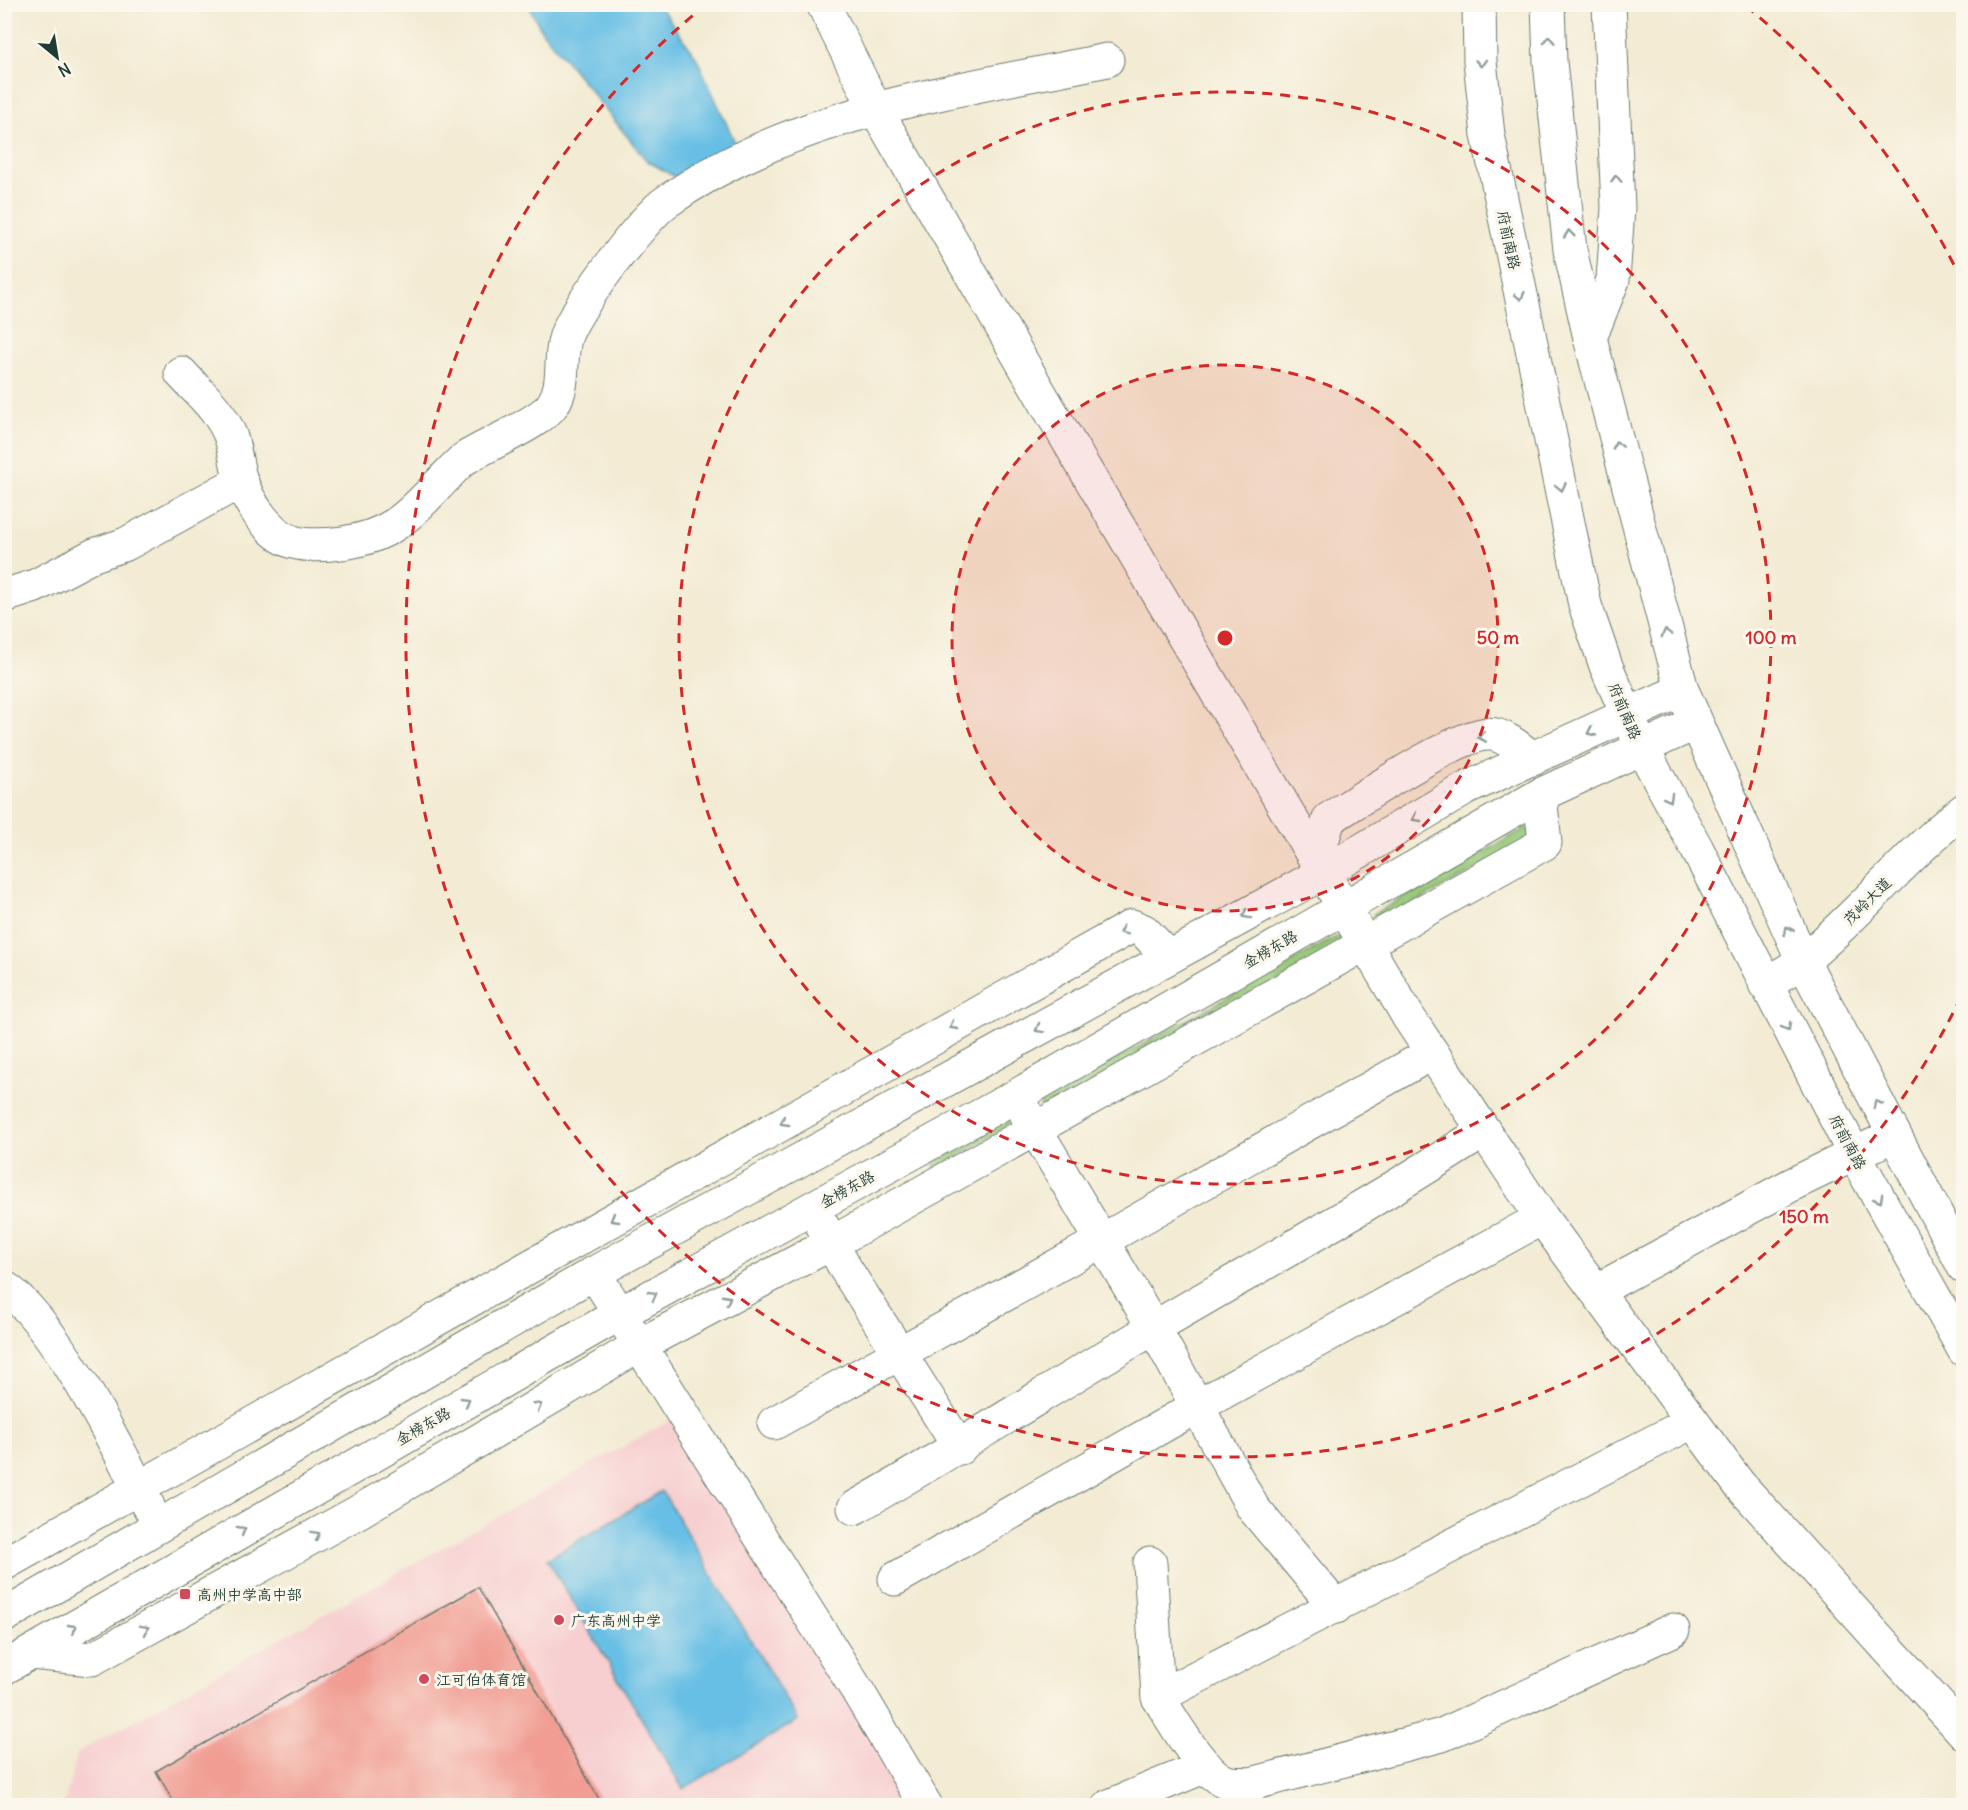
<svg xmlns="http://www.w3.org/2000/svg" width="1968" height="1810" font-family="Delius,'LXGW WenKai TC',sans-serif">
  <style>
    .built { fill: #f7cfd0 }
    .green { fill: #94c676; stroke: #5a8255; stroke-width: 1.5 }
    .water { fill: #68bfe5; stroke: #447e8c; stroke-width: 1.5 }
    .building { fill: #f19d93 }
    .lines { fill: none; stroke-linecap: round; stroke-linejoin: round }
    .minor-casing { stroke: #697a6c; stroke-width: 35 }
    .major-casing { stroke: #697a6c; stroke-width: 35 }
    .minor { stroke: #fff; stroke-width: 33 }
    .major { stroke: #fff; stroke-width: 33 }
    .oneway { stroke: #8f9e9a }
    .ring { fill: none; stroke: #d62828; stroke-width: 3; stroke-dasharray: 10 8 }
    .poi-dot { fill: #d1495b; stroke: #fbf7ec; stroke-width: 2 }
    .labels { text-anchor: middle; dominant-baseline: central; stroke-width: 6; stroke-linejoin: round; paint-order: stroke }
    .street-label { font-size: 15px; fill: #1f3d34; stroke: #fbf7ec }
    .poi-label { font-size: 15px; fill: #1f3d34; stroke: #fbf7ec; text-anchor: start }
    .centre { fill: #d62828; stroke: #fbf7ec; stroke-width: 3 }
    .ring-label { font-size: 18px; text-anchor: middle; font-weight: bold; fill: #d62828; stroke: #fbf7ec; stroke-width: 6; stroke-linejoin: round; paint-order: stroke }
  </style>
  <rect width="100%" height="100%" fill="#fbf7ec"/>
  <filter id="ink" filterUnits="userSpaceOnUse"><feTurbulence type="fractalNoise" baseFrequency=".0167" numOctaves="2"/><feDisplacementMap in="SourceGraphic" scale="12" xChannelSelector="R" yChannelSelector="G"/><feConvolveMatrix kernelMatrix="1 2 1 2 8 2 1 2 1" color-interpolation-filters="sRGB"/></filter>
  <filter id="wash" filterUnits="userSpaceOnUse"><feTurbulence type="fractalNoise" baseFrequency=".008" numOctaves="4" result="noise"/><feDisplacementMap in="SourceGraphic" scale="24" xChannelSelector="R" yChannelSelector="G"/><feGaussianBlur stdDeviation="1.35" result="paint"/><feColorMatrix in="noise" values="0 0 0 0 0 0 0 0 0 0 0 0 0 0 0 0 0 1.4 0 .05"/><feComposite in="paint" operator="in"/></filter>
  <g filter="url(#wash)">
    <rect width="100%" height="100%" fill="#f3ebd3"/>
    <!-- built -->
    <path class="built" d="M683,1413L913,1806H63L78,1752Z"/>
    <!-- green -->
    <g class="green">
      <path d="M1526,828L1533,830L1535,838L1376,924L1374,914Z"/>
      <path d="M1340,937L1345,945L1043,1109L1039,1102L1334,938Z"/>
      <path d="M1007,1118L1011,1124L934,1171V1163Z"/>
    </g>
    <!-- water -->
    <g class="water">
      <path d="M528,5H659L696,57L738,149L675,177L647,161L542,31Z"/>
      <path d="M662,1491L798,1720L683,1789L547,1559Z"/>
    </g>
    <g id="blocks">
      <!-- building -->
      <path class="building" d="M478,1587L603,1806H176L156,1771Z"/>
    </g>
  </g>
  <g filter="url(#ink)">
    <use href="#blocks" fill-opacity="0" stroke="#697a6c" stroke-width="1.5"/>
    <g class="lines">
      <defs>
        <g id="minor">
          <path d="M823,4L875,108L1044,400L1409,1018L1542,1218L1739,1484L1964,1733"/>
          <path d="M1590,338L1613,280L1618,208L1609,4"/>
          <path d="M181,373C198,392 221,411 230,435C235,448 236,464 240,477C247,501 268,534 293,542C307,546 327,545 342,543C388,537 407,518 438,485C447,476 455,466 464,459C485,445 541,423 553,404C566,384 559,361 565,339C571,313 644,217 666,202C795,111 956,91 1107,60"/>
          <path d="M4,596L35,586L94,555L126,544L241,481"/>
          <path d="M1321,874L1322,842L1329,819C1359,800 1459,733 1489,734C1504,734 1522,750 1533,759"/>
          <path d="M1765,984C1778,976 1793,969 1805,959C1861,913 1906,855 1964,810"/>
          <path d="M1025,1112L1154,1328L1253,1508L1336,1607"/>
          <path d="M822,1225L845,1268L960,1448"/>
          <path d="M594,1273L857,1690L926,1806"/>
          <path d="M4,1287C54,1320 119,1450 148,1506"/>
          <path d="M1596,1291L1793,1184L1894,1135"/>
          <path d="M774,1423L1103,1240L1432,1053"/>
          <path d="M854,1508C956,1450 1055,1386 1157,1326C1266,1262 1378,1200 1484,1131"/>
          <path d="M1150,1563L1158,1697"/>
          <path d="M4,1564L1132,926L1144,931L1169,957"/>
          <path d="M895,1579L1196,1407L1542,1218"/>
          <path d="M4,1616L594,1273L1321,874L1467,788L1682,690"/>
          <path d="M1673,1630L1442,1735L1251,1784C1243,1783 1234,1784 1227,1782C1202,1774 1172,1719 1158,1697L1692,1422"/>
          <path d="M31,1653L92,1659L358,1512L640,1345L832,1243L1545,843L1540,795"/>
          <path d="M4,1668L621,1313L1016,1096L1540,795L1696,723"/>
          <path d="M1109,1806L1206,1766"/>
        </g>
        <g id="major">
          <path d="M1479,4L1480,61L1488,135L1585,605L1606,666L1641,746L1697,849L1853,1152L1964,1350"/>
          <path d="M1548,4L1550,62L1570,250L1590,338L1682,690L1803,961L1964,1267"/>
        </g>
      </defs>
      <!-- minor casing -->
      <use href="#minor" class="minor-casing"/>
      <!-- major casing -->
      <use href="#major" class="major-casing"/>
      <!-- minor -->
      <use href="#minor" class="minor"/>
      <!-- major -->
      <use href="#major" class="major"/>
    </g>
    <!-- one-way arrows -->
    <defs><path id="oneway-chevron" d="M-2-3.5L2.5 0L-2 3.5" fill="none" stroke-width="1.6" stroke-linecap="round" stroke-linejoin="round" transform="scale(1.5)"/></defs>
    <g class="oneway">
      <use href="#oneway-chevron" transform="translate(1549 40) rotate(-92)"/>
      <use href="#oneway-chevron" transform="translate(1481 63) rotate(86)"/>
      <use href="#oneway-chevron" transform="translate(1616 179) rotate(-93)"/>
      <use href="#oneway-chevron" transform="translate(1569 234) rotate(-96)"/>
      <use href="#oneway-chevron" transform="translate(1520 296) rotate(78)"/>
      <use href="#oneway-chevron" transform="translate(1617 445) rotate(-104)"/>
      <use href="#oneway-chevron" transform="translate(1561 487) rotate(78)"/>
      <use href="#oneway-chevron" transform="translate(1666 633) rotate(-104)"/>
      <use href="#oneway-chevron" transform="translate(1591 732) rotate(155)"/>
      <use href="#oneway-chevron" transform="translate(1482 737) rotate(170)"/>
      <use href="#oneway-chevron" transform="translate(1669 798) rotate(61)"/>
      <use href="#oneway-chevron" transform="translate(1416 818) rotate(150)"/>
      <use href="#oneway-chevron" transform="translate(1246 915) rotate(151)"/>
      <use href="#oneway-chevron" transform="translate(1788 930) rotate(-115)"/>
      <use href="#oneway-chevron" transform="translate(1123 931) rotate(154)"/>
      <use href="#oneway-chevron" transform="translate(953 1026) rotate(150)"/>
      <use href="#oneway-chevron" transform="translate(1787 1027) rotate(62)"/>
      <use href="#oneway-chevron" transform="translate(1039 1029) rotate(151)"/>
      <use href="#oneway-chevron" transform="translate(1877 1104) rotate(-118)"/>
      <use href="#oneway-chevron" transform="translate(784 1122) rotate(150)"/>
      <use href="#oneway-chevron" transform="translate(1879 1199) rotate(61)"/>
      <use href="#oneway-chevron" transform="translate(614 1219) rotate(150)"/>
      <use href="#oneway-chevron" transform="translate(653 1295) rotate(-29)"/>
      <use href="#oneway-chevron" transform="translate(727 1299) rotate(-28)"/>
      <use href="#oneway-chevron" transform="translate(466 1401) rotate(-30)"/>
      <use href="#oneway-chevron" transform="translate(538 1406) rotate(-31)"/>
      <use href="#oneway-chevron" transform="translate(242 1530) rotate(-30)"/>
      <use href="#oneway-chevron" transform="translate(316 1535) rotate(-29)"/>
      <use href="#oneway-chevron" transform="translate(73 1628) rotate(-30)"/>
      <use href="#oneway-chevron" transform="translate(145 1629) rotate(-29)"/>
    </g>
  </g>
  <!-- distance rings -->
  <circle cx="1225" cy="638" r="273" fill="#d62828" fill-opacity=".12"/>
  <g class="ring">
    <circle cx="1225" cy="638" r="273"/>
    <circle cx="1225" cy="638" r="546"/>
    <path d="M1961 997A819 819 0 1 1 704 6M1746 6A819 819 0 0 1 1961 279"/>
  </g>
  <!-- markers -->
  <g class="poi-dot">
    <rect x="179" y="1588" width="12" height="12" rx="3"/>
    <circle cx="559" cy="1620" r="6"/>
    <circle cx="424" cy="1679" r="6"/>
  </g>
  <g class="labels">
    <!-- street labels -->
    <g class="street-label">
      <text transform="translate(1509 240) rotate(78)">府前南路</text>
      <text transform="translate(1625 711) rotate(67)">府前南路</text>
      <text transform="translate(1867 901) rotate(-45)">茂岭大道</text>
      <text transform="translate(1270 949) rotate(-30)">金榜东路</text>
      <text transform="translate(1848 1142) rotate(62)">府前南路</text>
      <text transform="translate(847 1189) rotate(-29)">金榜东路</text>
      <text transform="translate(423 1426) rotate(-30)">金榜东路</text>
    </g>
    <!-- poi labels -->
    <g class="poi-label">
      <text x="197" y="1594">高州中学高中部</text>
      <text x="571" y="1620">广东高州中学</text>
      <text x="436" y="1679">江可伯体育馆</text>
    </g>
  </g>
  <circle cx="1225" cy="638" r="9" class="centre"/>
  <g class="ring-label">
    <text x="1498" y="644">50 m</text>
    <text x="1771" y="644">100 m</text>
    <text x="1804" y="1223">150 m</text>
  </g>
  <!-- margin -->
  <rect width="1968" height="1810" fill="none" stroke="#fbf7ec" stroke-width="24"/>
  <!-- north arrow -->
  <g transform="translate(57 57) rotate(150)" stroke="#fbf7ec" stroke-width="4.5" paint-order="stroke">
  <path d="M0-4.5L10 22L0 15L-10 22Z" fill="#1f3d34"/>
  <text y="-9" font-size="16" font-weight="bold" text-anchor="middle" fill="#1f3d34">N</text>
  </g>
</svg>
